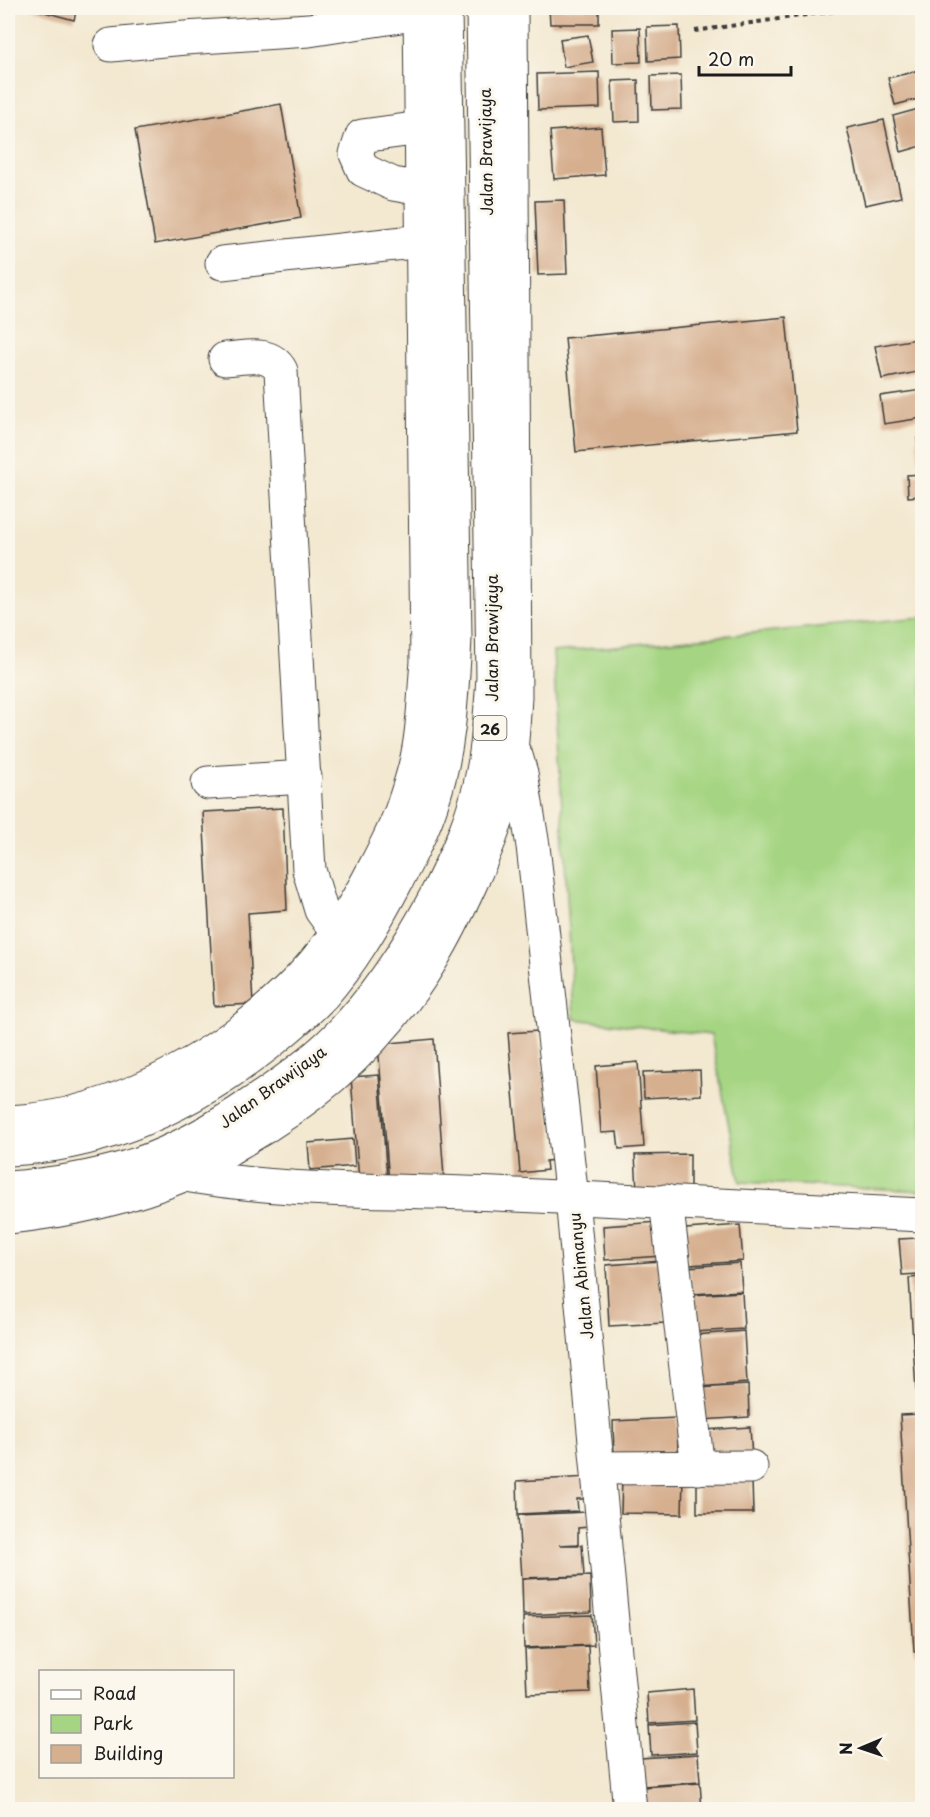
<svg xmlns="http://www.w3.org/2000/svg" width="930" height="1817" font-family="'Playpen Sans',sans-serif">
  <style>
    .green { fill: #a5d582; stroke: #60784f; stroke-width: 1.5 }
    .building { fill: #d6af8f }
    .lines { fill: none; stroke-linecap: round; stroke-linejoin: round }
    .minor-casing { stroke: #3c3b37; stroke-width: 35 }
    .highway-casing { stroke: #3c3b37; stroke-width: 35 }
    .path { stroke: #3c3b37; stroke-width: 4; stroke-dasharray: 4.5 4.5; stroke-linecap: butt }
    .minor { stroke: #fff; stroke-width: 33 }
    .highway { stroke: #fff; stroke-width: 33 }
    .labels { text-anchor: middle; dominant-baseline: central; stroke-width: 6; stroke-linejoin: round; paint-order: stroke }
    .shield { fill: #fbf7ec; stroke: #5f5e5a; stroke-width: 1.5 }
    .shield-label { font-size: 15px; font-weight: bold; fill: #1c1c1c }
    .street-label { font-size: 16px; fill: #1c1c1c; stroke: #fbf7ec }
  </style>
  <rect width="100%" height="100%" fill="#fbf7ec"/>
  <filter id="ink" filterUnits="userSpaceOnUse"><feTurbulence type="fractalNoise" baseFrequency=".0167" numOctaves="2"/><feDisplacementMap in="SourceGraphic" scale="12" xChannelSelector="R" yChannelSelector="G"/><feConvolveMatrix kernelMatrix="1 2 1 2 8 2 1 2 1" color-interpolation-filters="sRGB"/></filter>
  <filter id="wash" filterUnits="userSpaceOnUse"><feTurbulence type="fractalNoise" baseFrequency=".008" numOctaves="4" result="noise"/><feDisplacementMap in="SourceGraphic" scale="24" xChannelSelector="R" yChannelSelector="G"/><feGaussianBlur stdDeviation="1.35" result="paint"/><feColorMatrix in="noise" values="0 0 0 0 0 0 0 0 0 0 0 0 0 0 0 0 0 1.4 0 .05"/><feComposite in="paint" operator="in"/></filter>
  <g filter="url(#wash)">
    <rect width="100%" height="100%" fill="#f3e8d0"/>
    <!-- green -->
    <path class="green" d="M922,617V1191L740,1182L711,1035L574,1019L553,652Z"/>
    <g id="blocks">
      <!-- building -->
      <g class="building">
        <path d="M30,8H77L74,20Z"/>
        <path d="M549,8H599V24H550Z"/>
        <path d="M692,8H724V12L692,11Z"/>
        <path d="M679,26L680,59L648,61L647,27Z"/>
        <path d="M640,28L641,62L613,63L612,29Z"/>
        <path d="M588,35L593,62L564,67L560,39Z"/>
        <path d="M922,70V98L895,105L888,78Z"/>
        <path d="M599,72L600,108L538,110L537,74Z"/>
        <path d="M681,75L682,109L652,110L651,76Z"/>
        <path d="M638,80L639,121L614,122L612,81Z"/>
        <path d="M281,104L301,218L155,244L135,130Z"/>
        <path d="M922,108V146L901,152L893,116Z"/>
        <path d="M884,120L901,197L865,205L847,128Z"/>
        <path d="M601,127L605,175L554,179L550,131Z"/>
        <path d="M564,200L567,274L538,275L535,201Z"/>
        <path d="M786,317L797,431L576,452L565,338Z"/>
        <path d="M916,339L922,371L882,379L875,346Z"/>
        <path d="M922,390V418L884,424L880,396Z"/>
        <path d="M922,437V461H919L917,438Z"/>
        <path d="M922,474V496L908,497L907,475Z"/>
        <path d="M283,808L287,910L248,913L253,1004L214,1006L203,812Z"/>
        <path d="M538,1031L556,1160L546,1161L547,1170L520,1173L508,1033Z"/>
        <path d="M434,1039L444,1177L389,1182L378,1044Z"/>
        <path d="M638,1062L644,1147L619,1149L617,1132L601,1133L596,1066Z"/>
        <path d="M700,1070L701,1095L644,1098L643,1072Z"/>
        <path d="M379,1075L387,1178L359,1181L351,1077Z"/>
        <path d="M353,1139L355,1166L310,1170L308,1143Z"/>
        <path d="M690,1154V1189L637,1190L635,1155Z"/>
        <path d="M659,1222L661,1256L605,1260L603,1226Z"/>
        <path d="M740,1225L743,1261L689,1265L686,1229Z"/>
        <path d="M919,1238L920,1274L902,1275L899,1239Z"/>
        <path d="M661,1261L665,1323L609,1326L606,1265Z"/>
        <path d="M740,1263L742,1291L691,1294L689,1267Z"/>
        <path d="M922,1277V1389L916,1390L909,1278Z"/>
        <path d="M742,1292L744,1329L693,1332L691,1295Z"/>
        <path d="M744,1331L747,1383L698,1387L694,1335Z"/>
        <path d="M748,1385L749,1417L701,1420L698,1388Z"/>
        <path d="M922,1414V1651L914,1652L900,1415Z"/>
        <path d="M677,1418L678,1452L614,1455L613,1421Z"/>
        <path d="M750,1427L752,1458L707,1461L704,1430Z"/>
        <path d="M589,1477V1499H577L578,1511L518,1514L517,1481Z"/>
        <path d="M622,1477L683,1478L682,1514L621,1513Z"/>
        <path d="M752,1480L753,1513H697V1481Z"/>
        <path d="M589,1512V1527L578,1528V1544L559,1545H582L584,1576L522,1578L518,1515Z"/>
        <path d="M590,1576L591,1612L523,1615L522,1579Z"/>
        <path d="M592,1615L594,1645L524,1648L523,1617Z"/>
        <path d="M588,1646L590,1692L527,1694L525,1649Z"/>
        <path d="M693,1689L695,1720L649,1723L647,1693Z"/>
        <path d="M695,1722L697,1752L651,1755L649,1725Z"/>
        <path d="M698,1754L700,1782L643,1786L641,1758Z"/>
        <path d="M700,1783L702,1810H645L643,1787Z"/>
      </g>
    </g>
  </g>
  <g filter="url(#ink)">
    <use href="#blocks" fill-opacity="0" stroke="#3c3b37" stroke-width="1.5"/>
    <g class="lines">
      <defs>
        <g id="minor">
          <path d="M111,45L185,38L309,30L420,13"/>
          <path d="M421,128L362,136L356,154L363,170L393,184L422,189"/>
          <path d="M222,263L422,241"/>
          <path d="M225,359C245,358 270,350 281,371L309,870L321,910L337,932"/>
          <path d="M516,756L521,773L533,846L572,1199L630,1810"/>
          <path d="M208,783L305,777"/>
          <path d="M8,1122C119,1118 243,1046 314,963C338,934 358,900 375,867C385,848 395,829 402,809C408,791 415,771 418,753C424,723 424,692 427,662L420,8"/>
          <path d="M185,1175C294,1194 405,1189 515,1195C651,1201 787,1208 922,1215"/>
          <path d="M666,1201L698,1468"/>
          <path d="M8,1217C67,1211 128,1198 183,1175C202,1167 220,1154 238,1143C317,1098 386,1036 433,957C447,934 459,909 470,885C484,854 499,820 506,787C512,757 513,727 515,697L511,8"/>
          <path d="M598,1468L751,1467"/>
        </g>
        <g id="highway">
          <path d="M8,1149C106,1146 192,1104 268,1044C286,1029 306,1013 322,996C352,962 375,922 396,882C410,855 424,828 433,799C450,747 452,693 455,638L445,8"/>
          <path d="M8,1188C49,1185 89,1179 128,1167C167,1156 204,1135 238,1113C269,1093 301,1071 329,1045C373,1004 407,951 435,898C455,858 475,816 483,771C489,740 491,709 493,677L483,8"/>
        </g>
      </defs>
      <!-- minor casing -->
      <use href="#minor" class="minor-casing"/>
      <!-- highway casing -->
      <use href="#highway" class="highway-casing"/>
      <!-- path -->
      <path class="path" d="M695,31L855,8"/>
      <!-- minor -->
      <use href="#minor" class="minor"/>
      <!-- highway -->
      <use href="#highway" class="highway"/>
    </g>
  </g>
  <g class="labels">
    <!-- shield labels -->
    <rect class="shield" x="473.5" y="716" width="33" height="24" rx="4.5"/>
    <g class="shield-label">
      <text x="490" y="728">26</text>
    </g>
    <!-- street labels -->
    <g class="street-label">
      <text transform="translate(485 152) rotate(-91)">Jalan Brawijaya</text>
      <text transform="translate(491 638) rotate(-90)">Jalan Brawijaya</text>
      <text transform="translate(272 1086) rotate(-36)">Jalan Brawijaya</text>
      <text transform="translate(580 1276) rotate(-96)">Jalan Abimanyu</text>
    </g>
  </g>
  <!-- margin -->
  <rect width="930" height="1817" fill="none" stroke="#fbf7ec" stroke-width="30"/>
  <!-- legend -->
  <rect x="39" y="1670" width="195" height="108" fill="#fbf7ec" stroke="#a29f99" stroke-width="1.5"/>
  <rect x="51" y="1690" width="30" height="9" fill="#ffffff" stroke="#a29f99" stroke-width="1.5"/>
  <text x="93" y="1700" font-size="18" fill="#1c1c1c">Road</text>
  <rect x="51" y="1715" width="30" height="18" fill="#a5d582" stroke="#a29f99" stroke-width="1.5"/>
  <text x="93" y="1730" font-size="18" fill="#1c1c1c">Park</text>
  <rect x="51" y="1745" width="30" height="18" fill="#d6af8f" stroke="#a29f99" stroke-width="1.5"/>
  <text x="93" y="1760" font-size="18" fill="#1c1c1c">Building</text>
  <!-- north arrow -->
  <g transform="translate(861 1748) rotate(268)" stroke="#fbf7ec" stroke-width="4.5" paint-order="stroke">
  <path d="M0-4.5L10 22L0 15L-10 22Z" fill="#1c1c1c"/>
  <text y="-9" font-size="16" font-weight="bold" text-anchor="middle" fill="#1c1c1c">N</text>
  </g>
  <!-- scale -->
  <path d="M699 66v9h92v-9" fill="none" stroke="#1c1c1c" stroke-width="3"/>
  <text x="708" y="66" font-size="18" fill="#1c1c1c" stroke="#fbf7ec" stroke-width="4.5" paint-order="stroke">20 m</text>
</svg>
